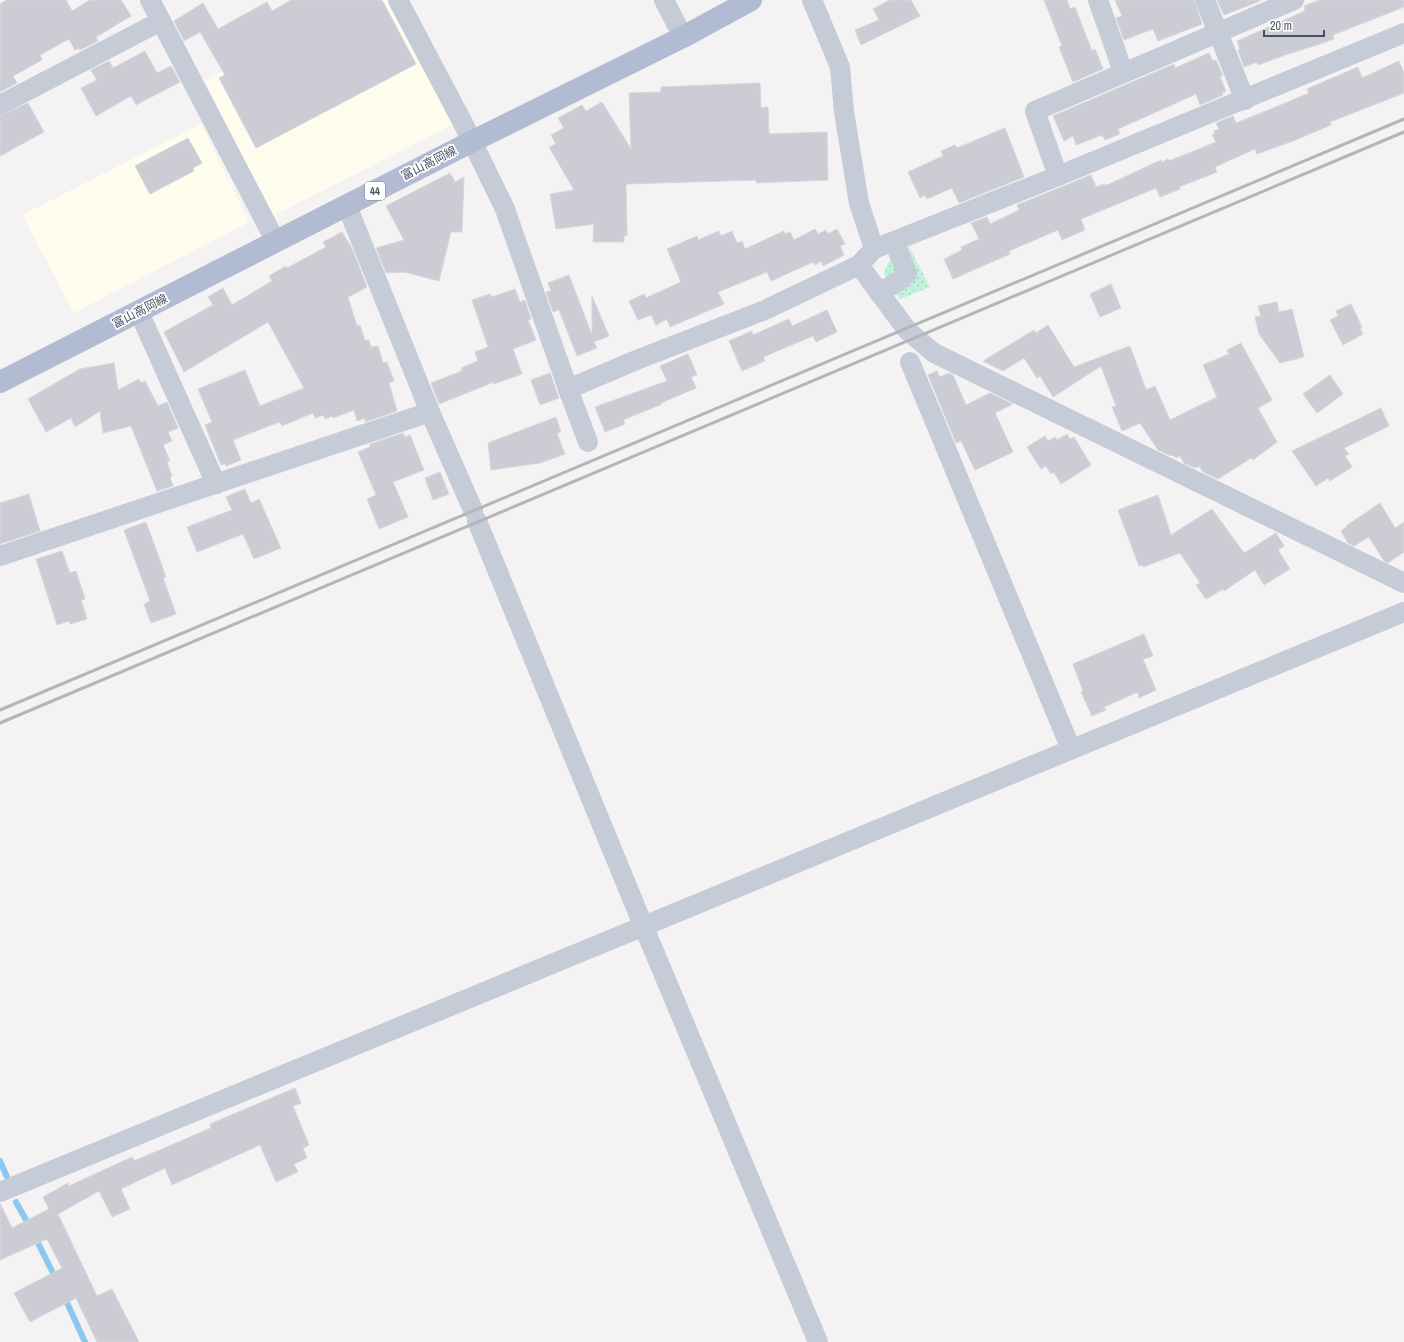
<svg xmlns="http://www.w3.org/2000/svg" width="1404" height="1342" font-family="'Archivo Narrow','Noto Sans JP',sans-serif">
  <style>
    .commercial { fill: #fdfced }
    .park { fill: url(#park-dots) }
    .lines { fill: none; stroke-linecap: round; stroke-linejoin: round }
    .stream { stroke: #8bc7f1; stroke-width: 6 }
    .building { fill: #cccdd4; stroke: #d6d6dd }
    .minor { stroke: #c5cbd7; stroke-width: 20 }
    .major { stroke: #b1bbd2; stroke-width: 22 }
    .rail { stroke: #b4b5bc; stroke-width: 3 }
    .labels { text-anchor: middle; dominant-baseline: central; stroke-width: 3.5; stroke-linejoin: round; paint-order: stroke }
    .shield { fill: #fff; stroke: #7f8490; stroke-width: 1 }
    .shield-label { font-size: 11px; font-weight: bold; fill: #485061 }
    .street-label { font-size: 12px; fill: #485061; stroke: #fff }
  </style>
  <defs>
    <pattern id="park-dots" width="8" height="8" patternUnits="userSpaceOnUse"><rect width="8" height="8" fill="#c0f2de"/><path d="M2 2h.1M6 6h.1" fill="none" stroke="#a6d1c1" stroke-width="1.8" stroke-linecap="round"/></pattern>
  </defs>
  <rect width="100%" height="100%" fill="#f4f2f2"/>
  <!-- commercial -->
  <g class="commercial">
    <path d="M362,0H390L456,123L271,217L205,81Z"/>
    <path d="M201,124L249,222L74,313L22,215Z"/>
  </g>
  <!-- park -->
  <path class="park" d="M909,247L930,287L900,299L890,286L884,273C889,258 894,253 909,247Z"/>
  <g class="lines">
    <!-- stream -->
    <g class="stream">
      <path d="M0,1161L7,1177"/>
      <path d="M16,1202L30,1227"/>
      <path d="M35,1237L56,1279"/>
      <path d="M64,1296L85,1342"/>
    </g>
  </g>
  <!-- building -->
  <g class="building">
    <path d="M7,0H66L72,11L90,0H121L131,16L96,37L98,41L80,50L79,48L75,50L69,39L40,55L42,60L13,76L17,83L0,92V4Z"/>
    <path d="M291,0H382L416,64L256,148L219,78L225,75L200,32L184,41L174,21L203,3L218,29L267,2L272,11Z"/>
    <path d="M890,0H911L920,16L861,45L855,30L879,20L873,9Z"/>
    <path d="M1044,0H1067L1070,9L1075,7L1092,51L1095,49L1103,69L1073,82L1059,47L1062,46Z"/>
    <path d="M1115,0H1194L1202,24L1158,41L1153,29L1124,40L1116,18L1122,16Z"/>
    <path d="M1217,0H1260V1L1224,15Z"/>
    <path d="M1320,0H1404V7L1333,35L1334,39L1317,45L1288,54L1258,65L1257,62L1244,67L1238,50L1240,49L1237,41L1305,11L1304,6Z"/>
    <path d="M145,51L157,73L171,66L180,82L136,105L131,96L96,116L81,88L97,80L91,70L109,61L113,68Z"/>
    <path d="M1209,53L1213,61L1216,60L1223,76L1220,77L1226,91L1222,93L1223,95L1200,105L1196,94L1118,129L1120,134L1105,140L1102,135L1076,145L1073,136L1064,141L1053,116L1174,64L1175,68Z"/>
    <path d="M1399,61L1404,73V93L1330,122L1331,125L1293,141L1257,154L1255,149L1215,167L1217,172L1179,187L1180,189L1160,197L1156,188L1081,219L1085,230L1062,240L1058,230L1009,251L1010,254L953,279L944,259L962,250L961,247L979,239L971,223L987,217L990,224L1019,210L1017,205L1091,175L1096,187L1105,184V186L1161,160L1162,162L1168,159L1169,161L1216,142L1212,135L1215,134L1214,131L1219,129L1216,123L1233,116L1236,123L1278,106L1309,93L1307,89L1358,67L1362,78Z"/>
    <path d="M760,83L761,108L768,107L769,134L827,132L828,180L756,183V180L626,184L627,236L624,235V242H593L594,224L556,229L550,194L574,190L549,147L556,144L551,135L564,128L558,118L582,105L586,111L602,102L631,149L629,93L661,92V87Z"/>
    <path d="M28,103L44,132L0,156V116Z"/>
    <path d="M1005,128L1024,177L959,203L952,188L927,199L925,195L920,198L908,172L943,156L941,151L955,145L957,148Z"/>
    <path d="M188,138L202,163L193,168L194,171L150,194L135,166Z"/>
    <path d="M450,173L455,182L464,177L462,232H451L439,281L404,272L386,273L376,248L404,240L386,206Z"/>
    <path d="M815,229L818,234L826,230L828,234L837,229L845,244L840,246L844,255L823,266L821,261L815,265L813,262L771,281L767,272L718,292L724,304L670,327L667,319L656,325L651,315L638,320L629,301L644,294L646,298L681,282L667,249L697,236L698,240L719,231L721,236L732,231L737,243L742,241L745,249L784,231L785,234L790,232L794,240Z"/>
    <path d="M342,232L352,248L367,287L348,297L357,326L360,325L365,341L369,340L371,347L378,346L383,363L387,362L394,381L389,383L397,411L365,422V418L357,421L354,410L333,418L332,416L325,419L323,415L315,418L313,413L282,426L280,422L274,424L233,440L241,460L226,466L225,463L221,465L205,425L212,422L198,389L245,370L260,406L304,388L268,322L184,372L164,332L213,305L208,297L223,288L232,305L272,281L269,276L286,266L287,268L326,247L323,242Z"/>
    <path d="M569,275L592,335V296L609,336L594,342L597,348L577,356L559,310L553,312L546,292L551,291L548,283Z"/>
    <path d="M1111,284L1121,308L1100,317L1090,294Z"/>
    <path d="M515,289L520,302L525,300L531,319L528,320L536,340L513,349L522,374L494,384V382L439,404L431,383L462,371L461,368L478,361L475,352L488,347L472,300L490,294L492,297Z"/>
    <path d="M1277,302L1279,312L1292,309L1304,357L1280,363L1259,334L1255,317L1261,316L1258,306Z"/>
    <path d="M1351,304L1362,327L1360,328L1363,334L1343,345L1330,320L1338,316L1336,311Z"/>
    <path d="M827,310L837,332L816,342L813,336L763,357L765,361L742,371L729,341L752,331L753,335L789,319L792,326Z"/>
    <path d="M1048,325L1074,367L1130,346L1146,390L1155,386L1170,420L1217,397L1203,365L1229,354L1227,350L1241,343L1272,400L1258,408L1277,442L1253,460L1251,458L1218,479L1203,472L1199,466L1195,468L1184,463L1180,456L1176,458L1173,455L1171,456L1158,450L1140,423L1122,431L1112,407L1116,406L1101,366L1053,397L1040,376L1037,378L1024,358L1003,371L983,361L1034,330L1036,333Z"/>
    <path d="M688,354L697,375L691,377L696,388L661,403L662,404L623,420L625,424L605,432L595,407L667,381L660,366Z"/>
    <path d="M114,363L118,390L139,379L141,383L145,381L158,406L167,402L178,428L168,432L172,441L163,445L170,461L167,462L172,476L170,477L173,486L157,491L131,426L103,433L100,411L75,427L71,418L46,432L28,399L80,369Z"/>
    <path d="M937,371L940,377L949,373L953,375L966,405L990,393L1013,404L995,413L1013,452L975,470L961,441L956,443L928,375Z"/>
    <path d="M550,373L559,398L540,405L531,380Z"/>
    <path d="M1330,375L1343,394L1317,413L1303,394Z"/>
    <path d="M1381,408L1389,426L1344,448L1349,454L1345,456L1352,467L1330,481L1328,478L1316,486L1292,451Z"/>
    <path d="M556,417L561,432L557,433L565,454L540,463L491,470L488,443Z"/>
    <path d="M403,433L405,437L410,435L424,470L393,482L408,517L379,529L367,499L376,495L358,452L370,447V444Z"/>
    <path d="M1067,434L1070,439L1074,437L1091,465L1061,484L1054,472L1051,474L1046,466L1041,469L1027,447L1045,436L1048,441L1055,437L1057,440Z"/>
    <path d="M440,472L449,494L433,500L425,478Z"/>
    <path d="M245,489L251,503L259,499L281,548L254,559L243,534L197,552L187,527L232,510L226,497Z"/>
    <path d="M29,494L40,531L0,544V503Z"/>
    <path d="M1158,495L1171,535L1212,509L1244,553L1276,533L1284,546L1278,550L1290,569L1264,585L1255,570L1224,591L1223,589L1206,599L1196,585L1200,583L1180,553L1143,567L1142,565L1139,566L1118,510Z"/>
    <path d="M1380,503L1395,528L1404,522V552L1388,563L1384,561L1369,537L1354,546L1348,543L1341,531L1347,527L1346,526Z"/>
    <path d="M146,522L166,577L163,578L176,614L151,623L144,604L150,601L124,530Z"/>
    <path d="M62,551L70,573L76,571L85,599L81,600L87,619L70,624L69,621L57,625L36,559Z"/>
    <path d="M1144,634L1153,656L1143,659L1156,690L1139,698L1138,692L1104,707L1106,710L1092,716L1081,692L1083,691L1073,664Z"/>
    <path d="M295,1088L301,1103L293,1106L309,1145L303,1148L307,1158L294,1164L298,1172L276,1182L260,1145L172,1185L165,1168L121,1189L130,1209L112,1217L99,1191L58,1214L97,1296L112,1289L139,1342H97L76,1298L30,1322L14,1293L62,1268L47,1239L0,1260V1203L12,1228L49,1209L43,1197L68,1183L69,1186L132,1157L134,1161L211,1128L210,1124Z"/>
  </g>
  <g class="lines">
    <!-- minor -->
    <g class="minor">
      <path d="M150,0L276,242"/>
      <path d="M398,0L464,125L505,209L568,389L639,359L765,310L859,265L874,249L859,203L844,112L840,67L812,0"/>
      <path d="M664,0L683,37"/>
      <path d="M1098,0L1123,72"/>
      <path d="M1205,0L1245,100"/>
      <path d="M0,105L161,21"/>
      <path d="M1058,176L1035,111L1294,0"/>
      <path d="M874,249L1058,176L1404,33"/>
      <path d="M859,265L907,330L934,353L1404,583"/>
      <path d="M879,293L899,281L907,273L894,242"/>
      <path d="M139,312L216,484"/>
      <path d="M910,362L1071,749"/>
      <path d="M568,389L588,442"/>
      <path d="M430,412L473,510"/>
      <path d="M477,521L643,925L818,1342"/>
      <path d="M0,556L430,412L347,206"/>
      <path d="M0,1192L1404,612"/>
    </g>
    <!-- major -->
    <path class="major" d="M0,382L471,142L683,37L751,0"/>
    <!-- rail -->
    <g class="rail">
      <path d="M0,710C468,512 937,317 1404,119"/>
      <path d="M0,723L1404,132"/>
    </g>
  </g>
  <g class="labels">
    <!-- shield labels -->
    <rect class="shield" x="365" y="182" width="20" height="18" rx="3"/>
    <g class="shield-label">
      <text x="375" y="191">44</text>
    </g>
    <!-- street labels -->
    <g class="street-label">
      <text transform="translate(429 163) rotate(-27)">富山高岡線</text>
      <text transform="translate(140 311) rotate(-27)">富山高岡線</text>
    </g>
  </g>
  <!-- scale -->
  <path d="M1264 30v6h60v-6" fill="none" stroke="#485061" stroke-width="2"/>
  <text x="1270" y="30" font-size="12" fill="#485061" stroke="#ffffff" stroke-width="3" paint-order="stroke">20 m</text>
</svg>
